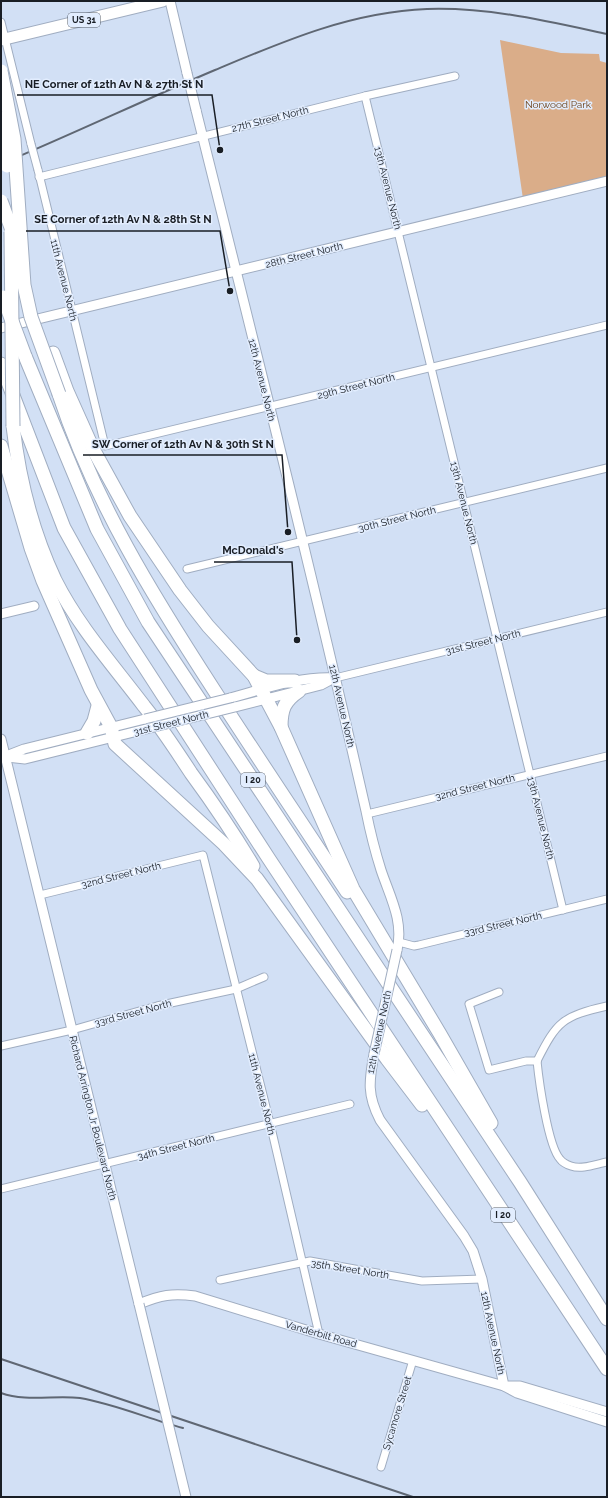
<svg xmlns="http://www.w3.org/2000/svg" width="608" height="1498" font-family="Raleway,sans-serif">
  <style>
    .green { fill: #daad89 }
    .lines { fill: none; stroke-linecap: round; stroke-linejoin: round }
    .minor-casing { stroke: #a0adc1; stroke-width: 9 }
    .tertiary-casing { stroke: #a0adc1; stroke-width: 11 }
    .primary-casing { stroke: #a0adc1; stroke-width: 13 }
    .motorway-casing { stroke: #a0adc1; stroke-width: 15 }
    .minor { stroke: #fff; stroke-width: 7 }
    .tertiary { stroke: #fff; stroke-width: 9 }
    .primary { stroke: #fff; stroke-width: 11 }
    .motorway { stroke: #fff; stroke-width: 13 }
    .rail { stroke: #5f6773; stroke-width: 2 }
    .minor-bridge-casing { stroke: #a0adc1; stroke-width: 9; stroke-linecap: butt }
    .tertiary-bridge-casing { stroke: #a0adc1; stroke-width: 11; stroke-linecap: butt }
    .motorway-bridge-casing { stroke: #a0adc1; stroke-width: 15; stroke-linecap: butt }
    .minor-bridge { stroke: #fff; stroke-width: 7 }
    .tertiary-bridge { stroke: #fff; stroke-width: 9 }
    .motorway-bridge { stroke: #fff; stroke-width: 13 }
    .labels { text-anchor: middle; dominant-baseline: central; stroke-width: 3; stroke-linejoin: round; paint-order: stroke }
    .shield { fill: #e2edfe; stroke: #555c66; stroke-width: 1 }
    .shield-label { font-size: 9px; font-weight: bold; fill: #191e25 }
    .park-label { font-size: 10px; fill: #6a3d12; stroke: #e2edfe }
    .street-label { font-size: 10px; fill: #191e25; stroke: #e2edfe }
    .leader { fill: none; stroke: #191e25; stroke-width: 1.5 }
    .callout-dot { fill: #191e25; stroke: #e2edfe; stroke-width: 1.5 }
    .callout-label { font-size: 11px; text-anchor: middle; font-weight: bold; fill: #191e25; stroke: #e2edfe; stroke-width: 3; stroke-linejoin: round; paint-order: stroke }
  </style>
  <rect width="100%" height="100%" fill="#d2e0f5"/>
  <!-- green -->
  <path class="green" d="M500,40L561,53L599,54L600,61L607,63V177L523,199Z"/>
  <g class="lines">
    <defs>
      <g id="minor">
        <path d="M1,22L31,144"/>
        <path d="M365,96L563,910"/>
        <path d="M38,170L105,446L607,325"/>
        <path d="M39,177L365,96L455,76"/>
        <path d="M187,569L607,468"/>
        <path d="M335,678L607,612"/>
        <path d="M367,814L607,756"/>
        <path d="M40,895L203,855L270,1123L319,1334"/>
        <path d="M399,942L414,946L419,945L607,899"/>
        <path d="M499,992L469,1004L489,1070L526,1061H537"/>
        <path d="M1,1046L72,1030L157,1006L236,989L264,977"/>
        <path d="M537,1061C539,1081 548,1146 560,1159C562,1162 568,1165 571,1166C582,1170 596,1164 607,1162"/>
        <path d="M537,1061C557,1021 563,1016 607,1006"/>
        <path d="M1,1189L350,1104"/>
        <path d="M220,1280L310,1261L422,1281L482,1279"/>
        <path d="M381,1467L413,1360"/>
      </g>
      <g id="tertiary">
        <path d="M170,1L187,73"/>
        <path d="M196,110C254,343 313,577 366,811C370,831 375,851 381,870C390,897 404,921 397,950"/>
        <path d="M1,328L607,181"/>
        <path d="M1,614L34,606"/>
        <path d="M230,698C264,689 300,676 335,678"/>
        <path d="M235,707L321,685L334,678"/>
        <path d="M1,739L139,1304C161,1295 172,1293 195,1296L319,1334L504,1386L517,1393L607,1422"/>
        <path d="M7,757L25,759L150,728"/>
        <path d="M1,758L24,749L145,719"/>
        <path d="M374,1054C369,1081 367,1095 380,1120L464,1236L473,1251L482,1279L504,1386"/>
        <path d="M508,1386H520L607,1412"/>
      </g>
      <path id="primary" d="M1,40L163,1"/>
      <g id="motorway">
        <path d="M53,353L67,391L93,449L130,516L180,590L208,626L254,676L281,727L353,889L440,1034L491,1123"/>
        <path d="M25,356L97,529L148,622L520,1182L607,1319"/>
        <path d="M1,364L64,528L120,629L269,859L607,1369"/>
        <path d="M59,394C94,501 153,596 214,690C258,758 303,825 347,892"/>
        <path d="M13,426C19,479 32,531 55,580C78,626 113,665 144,706C161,727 176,750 191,773C213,803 234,834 253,866"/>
        <path d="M1,446L31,548L43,581L91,690L111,727L115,744L224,844L257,879L387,1059L422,1105"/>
        <path d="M254,676L266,681H295"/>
        <path d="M281,727C281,710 284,701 299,691"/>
        <path d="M87,733L94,721L98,706"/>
      </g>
    </defs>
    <!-- minor casing -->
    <use href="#minor" class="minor-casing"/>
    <!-- tertiary casing -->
    <use href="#tertiary" class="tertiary-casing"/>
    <!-- primary casing -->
    <use href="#primary" class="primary-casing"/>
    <!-- motorway casing -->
    <use href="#motorway" class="motorway-casing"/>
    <!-- minor -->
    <use href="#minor" class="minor"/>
    <!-- tertiary -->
    <use href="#tertiary" class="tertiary"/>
    <!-- primary -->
    <use href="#primary" class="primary"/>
    <!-- motorway -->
    <use href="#motorway" class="motorway"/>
    <!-- rail -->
    <g class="rail">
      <path d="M1,164C73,134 144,100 215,70C284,41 351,12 427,9C489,7 547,21 607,34"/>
      <path d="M1,1359L413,1497"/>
      <path d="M1,1393C26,1402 54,1395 80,1398C115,1404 149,1419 183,1428"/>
    </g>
    <defs>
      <path id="minor-bridge" d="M31,144L38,170"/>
      <g id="tertiary-bridge">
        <path d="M187,73L196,110"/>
        <path d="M145,719L230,698"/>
        <path d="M150,728L235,707"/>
        <path d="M374,1054L397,950"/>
        <path d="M139,1304L186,1497"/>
      </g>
      <g id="motorway-bridge">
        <path d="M1,71L14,139L24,285L31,317L59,394"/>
        <path d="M2,118L7,166"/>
        <path d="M1,201L15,238"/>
        <path d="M11,232L13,426"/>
        <path d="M3,297L25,356"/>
      </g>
    </defs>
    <!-- minor-bridge casing -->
    <use href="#minor-bridge" class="minor-bridge-casing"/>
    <!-- tertiary-bridge casing -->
    <use href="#tertiary-bridge" class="tertiary-bridge-casing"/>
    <!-- motorway-bridge casing -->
    <use href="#motorway-bridge" class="motorway-bridge-casing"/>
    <!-- minor-bridge -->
    <use href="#minor-bridge" class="minor-bridge"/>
    <!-- tertiary-bridge -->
    <use href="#tertiary-bridge" class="tertiary-bridge"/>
    <!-- motorway-bridge -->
    <use href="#motorway-bridge" class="motorway-bridge"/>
  </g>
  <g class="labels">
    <!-- shield labels -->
    <g class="shield">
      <rect x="68" y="13" width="32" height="14" rx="3"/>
      <rect x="241" y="773" width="24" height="14" rx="3"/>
      <rect x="491" y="1208" width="24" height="14" rx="3"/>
    </g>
    <g class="shield-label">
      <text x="84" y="20">US 31</text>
      <text x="253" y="780">I 20</text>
      <text x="503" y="1215">I 20</text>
    </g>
    <!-- park labels -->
    <g class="park-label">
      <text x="558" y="104">Norwood Park</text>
    </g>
    <!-- street labels -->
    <g class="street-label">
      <text transform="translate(270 119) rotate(-14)">27th Street North</text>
      <text transform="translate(388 188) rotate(76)">13th Avenue North</text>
      <text transform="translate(304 255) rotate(-14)">28th Street North</text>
      <text transform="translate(64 280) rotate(76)">11th Avenue North</text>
      <text transform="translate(262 380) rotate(76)">12th Avenue North</text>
      <text transform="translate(356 386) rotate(-14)">29th Street North</text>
      <text transform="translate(464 503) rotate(76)">13th Avenue North</text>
      <text transform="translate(397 519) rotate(-14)">30th Street North</text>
      <text transform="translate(483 642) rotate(-14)">31st Street North</text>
      <text transform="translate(342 706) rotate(77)">12th Avenue North</text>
      <text transform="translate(171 723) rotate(-14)">31st Street North</text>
      <text transform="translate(475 787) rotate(-14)">32nd Street North</text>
      <text transform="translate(541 818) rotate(76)">13th Avenue North</text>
      <text transform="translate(121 875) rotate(-14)">32nd Street North</text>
      <text transform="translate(503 924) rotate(-13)">33rd Street North</text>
      <text transform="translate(133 1013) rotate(-15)">33rd Street North</text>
      <text transform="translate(379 1032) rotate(-78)">12th Avenue North</text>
      <text transform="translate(262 1094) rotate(76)">11th Avenue North</text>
      <text transform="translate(93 1118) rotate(76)">Richard Arrington Jr Boulevard North</text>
      <text transform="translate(176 1147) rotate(-14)">34th Street North</text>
      <text transform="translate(350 1269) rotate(9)">35th Street North</text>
      <text transform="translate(493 1333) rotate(78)">12th Avenue North</text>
      <text transform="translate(321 1334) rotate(16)">Vanderbilt Road</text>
      <text transform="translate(397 1413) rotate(-73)">Sycamore Street</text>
    </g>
  </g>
  <!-- callouts -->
  <path class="leader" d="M220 150L212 95H17M230 291L220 231H26M288 532L282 455H83M297 640L292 562H214"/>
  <g class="callout-dot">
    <circle cx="220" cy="150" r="4"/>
    <circle cx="230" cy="291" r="4"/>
    <circle cx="288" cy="532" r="4"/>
    <circle cx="297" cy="640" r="4"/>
  </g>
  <g class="callout-label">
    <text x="114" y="88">NE Corner of 12th Av N &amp; 27th St N</text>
    <text x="123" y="223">SE Corner of 12th Av N &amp; 28th St N</text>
    <text x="183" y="448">SW Corner of 12th Av N &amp; 30th St N</text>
    <text x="253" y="554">McDonald's</text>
  </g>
  <!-- border -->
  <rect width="608" height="1498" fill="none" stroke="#191e25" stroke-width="4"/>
</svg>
